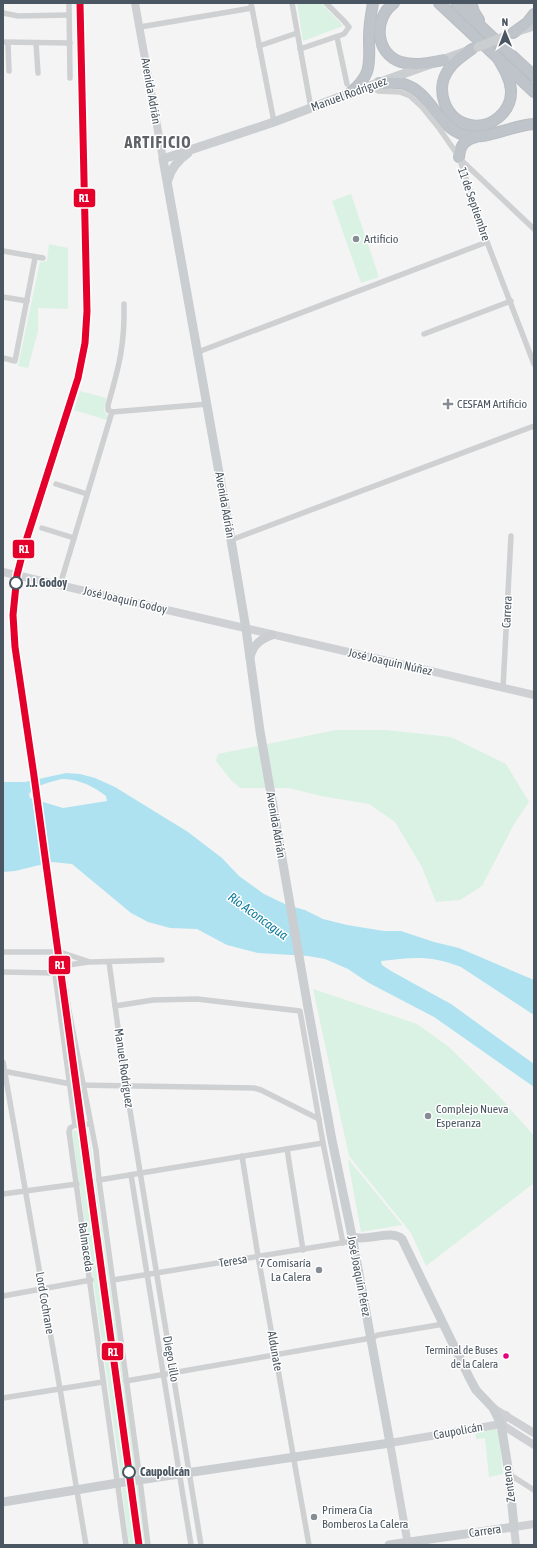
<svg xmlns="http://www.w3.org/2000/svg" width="537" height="1548" font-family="'Asap Condensed',sans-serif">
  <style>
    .green { fill: #d9f2e3 }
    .water { fill: #aee2f0; fill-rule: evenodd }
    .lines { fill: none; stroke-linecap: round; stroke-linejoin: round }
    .highway-casing { stroke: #b9bec3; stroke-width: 12 }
    .street { stroke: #ced0d2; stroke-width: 5.5 }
    .secondary { stroke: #ced0d4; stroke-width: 8 }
    .primary { stroke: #caced1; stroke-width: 9 }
    .highway { stroke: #bec4c9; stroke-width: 10 }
    .primary-bridge { stroke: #caced1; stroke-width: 9 }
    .rail-1-casing { stroke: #fff; stroke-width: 10 }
    .rail-1 { stroke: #e4002b; stroke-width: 7 }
    .poi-dot { fill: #868d94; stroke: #fff; stroke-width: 1.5 }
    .stop-dot { fill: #fff; stroke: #4a5661; stroke-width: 2 }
    .bus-dot { fill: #e5007d; stroke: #fff; stroke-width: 1.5 }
    .labels { text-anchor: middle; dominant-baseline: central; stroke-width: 3; stroke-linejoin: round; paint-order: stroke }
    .bus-label { font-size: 11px; fill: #4a5661; stroke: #fff; text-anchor: end }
    .street-label { font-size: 12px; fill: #4a5661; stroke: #fff }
    .poi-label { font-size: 12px; fill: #4a5661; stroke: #fff; text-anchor: start }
    .stop-label { font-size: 12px; font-weight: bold; fill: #4a5661; stroke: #fff; text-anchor: start }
    .water-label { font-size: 13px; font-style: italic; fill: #0c7c9b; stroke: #fff }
    .district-label { font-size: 16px; font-weight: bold; letter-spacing: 1px; fill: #5f6368; stroke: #fff }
    .line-badge { stroke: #fff; stroke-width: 1.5 }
    .badge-label { font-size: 11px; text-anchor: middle; font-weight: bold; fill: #fff }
  </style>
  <rect width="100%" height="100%" fill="#f4f4f4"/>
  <!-- green -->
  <g class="green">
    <path d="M297,3H321L343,26L303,41Z"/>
    <path d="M351,194L379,277L361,283L332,201Z"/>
    <path d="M49,244L68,248V309L38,308V331L28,368L18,366L40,262L47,261Z"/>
    <path d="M80,391L106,398L104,411L108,416L107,420L74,410Z"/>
    <path d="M336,730H386L451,737L506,764L529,802L514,824L482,886L460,900L436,902L422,867L395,822L369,804L321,796L289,788H240L230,779L216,761L218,754Z"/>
    <path d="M313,989L417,1024L449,1047L498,1095L534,1136V1183L426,1266L411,1233L349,1156Z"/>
    <path d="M88,1129L137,1474L121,1476L72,1131Z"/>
    <path d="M349,1160L402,1225L361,1232L348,1161Z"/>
    <path d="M494,1427L498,1431L503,1474L489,1477L485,1438L476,1439L475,1431Z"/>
    <path d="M138,1484L145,1545H129L122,1488Z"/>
  </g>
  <!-- water -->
  <path class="water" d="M66,773L80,774L95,778L115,787L188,832L222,858L239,876L264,894L287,905L305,910L323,919L347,925L384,931H401L434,942L459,948L534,980V1015L461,967C431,955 412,957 381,961L382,965L391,971L451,1004L534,1064V1087L434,1017L369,983L348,969L325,959L308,956L258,953L227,945L197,929L170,928L148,922L131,913L72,864L52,862L15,871L3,872V782H25ZM62,779C77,778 95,787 106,796L107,801L63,808L30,798L29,794C37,784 51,782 62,779Z"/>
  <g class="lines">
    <defs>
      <g id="highway">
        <path d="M394,3C373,18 375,54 401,62C415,66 430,63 444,60"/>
        <path d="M439,3L534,92"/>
        <path d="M456,3L534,76"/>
        <path d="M471,3L474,12L479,20"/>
        <path d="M513,33L527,23L534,14"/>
        <path d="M472,49C464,55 454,61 449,69C434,89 445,120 470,125C491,129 512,112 511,90C510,78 503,67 497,57"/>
        <path d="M379,83C387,83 396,82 404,84C431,92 437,127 464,135C488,141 511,125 534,124"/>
        <path d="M350,93C373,74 369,64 369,37C369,26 371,14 373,3"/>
        <path d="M459,157C460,145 465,140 476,137"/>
      </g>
    </defs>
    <!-- highway casing -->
    <use href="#highway" class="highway-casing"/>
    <!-- street -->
    <g class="street">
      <path d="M69,3L70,78"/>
      <path d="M251,3L274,122"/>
      <path d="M292,3L311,108"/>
      <path d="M3,13L18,16L69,15"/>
      <path d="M140,27L252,8"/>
      <path d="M337,37L347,84"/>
      <path d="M3,42L70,43"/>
      <path d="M8,43L9,71"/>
      <path d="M36,43L38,73"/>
      <path d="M259,46L297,33"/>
      <path d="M300,49L344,34L349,27L344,21L326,3"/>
      <path d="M370,86L378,91L400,92L410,96L422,107L439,128L459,157L487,242L534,364"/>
      <path d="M460,159L534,229"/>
      <path d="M3,251L43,258"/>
      <path d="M3,297L27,301"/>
      <path d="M124,304C125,344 119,367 108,405V410L112,412L208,404"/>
      <path d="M424,334L511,301"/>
      <path d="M198,352L487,242"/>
      <path d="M3,358L15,361L35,258"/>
      <path d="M56,484L87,494"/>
      <path d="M42,528L74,538"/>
      <path d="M231,540L534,426"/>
      <path d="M60,585L112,412"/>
      <path d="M503,688L511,536"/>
      <path d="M3,952H60L90,962L162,960"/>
      <path d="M52,952L75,1125"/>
      <path d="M60,952L68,1006L96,1150L99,1180L140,1480L148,1545"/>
      <path d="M109,962L126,1086L201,1545"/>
      <path d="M62,966L88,962"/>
      <path d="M3,972L54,973"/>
      <path d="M115,1006L153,1000L197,999L300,1011L323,1143L343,1243"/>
      <path d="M3,1062L60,1389L86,1545"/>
      <path d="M3,1071L76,1085L254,1088L261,1090L319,1119"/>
      <path d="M75,1125L70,1128L69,1132L126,1545"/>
      <path d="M75,1125L90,1124"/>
      <path d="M287,1149L303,1250"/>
      <path d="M242,1156L258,1256L309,1545"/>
      <path d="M131,1175L191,1545"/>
      <path d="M99,1180L323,1143"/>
      <path d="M3,1194L77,1184"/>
      <path d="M113,1280L353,1241"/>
      <path d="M3,1296L91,1280"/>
      <path d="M126,1381L371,1338L378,1335L444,1324"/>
      <path d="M3,1398L103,1382"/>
      <path d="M509,1474L534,1490"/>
    </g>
    <!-- secondary -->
    <g class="secondary">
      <path d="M135,3L163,159"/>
      <path d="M3,572L534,695"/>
      <path d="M493,1408L534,1433"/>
      <path d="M501,1424L534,1445"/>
      <path d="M408,1545L390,1443L501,1424L506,1415"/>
      <path d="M516,1545L514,1527L534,1524"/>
    </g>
    <!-- primary -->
    <g class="primary">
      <path d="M518,31L534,26"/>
      <path d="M168,180C171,168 178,160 188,153"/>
      <path d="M250,657C253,645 260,639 272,635"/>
      <path d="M352,1237C366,1242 392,1229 402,1239L470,1379L476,1390L493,1408L501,1424L509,1474L514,1527L389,1545"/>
      <path d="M3,1502L118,1483L390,1443L353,1241L332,1140L308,1008L260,731L246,629L231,540L163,159L274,122L350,93L464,52"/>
    </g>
    <!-- highway -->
    <use href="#highway" class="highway"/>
    <!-- primary-bridge -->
    <path class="primary-bridge" d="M478,47L506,36"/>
    <defs>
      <path id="rail-1" d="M80,3L87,311L85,343L78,378L25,544L17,575L13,615L15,647L34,776L139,1545"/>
    </defs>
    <!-- rail-1 casing -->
    <use href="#rail-1" class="rail-1-casing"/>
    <!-- rail-1 -->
    <use href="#rail-1" class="rail-1"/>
  </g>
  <!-- markers -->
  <g class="poi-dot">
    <circle cx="356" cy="239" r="4"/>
    <path d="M446 398h4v4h4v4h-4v4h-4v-4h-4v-4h4z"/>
    <circle cx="428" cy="1116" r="4"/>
    <circle cx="319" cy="1270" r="4"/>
    <circle cx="314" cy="1517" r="4"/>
  </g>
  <g class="stop-dot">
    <circle cx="16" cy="583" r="6"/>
    <circle cx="129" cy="1472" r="6"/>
  </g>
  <circle class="bus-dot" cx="506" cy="1356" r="3.5"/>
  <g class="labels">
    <!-- bus labels -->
    <g class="bus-label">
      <text x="498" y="1350">Terminal de Buses<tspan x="498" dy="14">de la Calera</tspan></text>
    </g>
    <!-- street labels -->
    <g class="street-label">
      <text transform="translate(151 91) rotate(80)">Avenida Adrián</text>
      <text transform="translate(349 94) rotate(-20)">Manuel Rodríguez</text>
      <text transform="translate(474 204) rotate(71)">11 de Septiembre</text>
      <text transform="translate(225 505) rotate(80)">Avenida Adrián</text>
      <text transform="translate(125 600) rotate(13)">José Joaquín Godoy</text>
      <text transform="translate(507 612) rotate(-87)">Carrera</text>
      <text transform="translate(390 662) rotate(13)">José Joaquín Núñez</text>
      <text transform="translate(276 825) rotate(80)">Avenida Adrián</text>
      <text transform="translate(124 1068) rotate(82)">Manuel Rodríguez</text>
      <text transform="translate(86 1247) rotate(82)">Balmaceda</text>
      <text transform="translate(233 1261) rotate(-9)">Teresa</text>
      <text transform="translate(359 1276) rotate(79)">José Joaquín Pérez</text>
      <text transform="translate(45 1303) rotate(80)">Lord Cochrane</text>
      <text transform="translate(275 1351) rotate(80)">Aldunate</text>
      <text transform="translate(171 1359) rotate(80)">Diego Lillo</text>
      <text transform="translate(458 1431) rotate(-10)">Caupolicán</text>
      <text transform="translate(509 1484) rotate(-97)">Zenteno</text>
      <text transform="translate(485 1531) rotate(-8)">Carrera</text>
    </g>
    <!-- poi labels -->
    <g class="poi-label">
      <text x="364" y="239">Artificio</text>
      <text x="457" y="404">CESFAM Artificio</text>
      <text x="436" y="1109">Complejo Nueva<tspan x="436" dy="14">Esperanza</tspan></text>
      <text x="311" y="1263" text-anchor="end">7 Comisaría<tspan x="311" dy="14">La Calera</tspan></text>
      <text x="322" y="1510">Primera Cía<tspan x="322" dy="14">Bomberos La Calera</tspan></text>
    </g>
    <!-- stop labels -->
    <g class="stop-label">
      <text x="26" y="583">J.J. Godoy</text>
      <text x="140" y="1472">Caupolicán</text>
    </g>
    <!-- water labels -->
    <g class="water-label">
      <text transform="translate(258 916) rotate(36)">Río Aconcagua</text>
    </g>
    <!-- district labels -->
    <g class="district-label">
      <text x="158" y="142">ARTIFICIO</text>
    </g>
  </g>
  <g class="line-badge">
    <rect x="73" y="188" width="23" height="20" rx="4" fill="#e4002b"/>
    <rect x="12" y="539" width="23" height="20" rx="4" fill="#e4002b"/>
    <rect x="48" y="955" width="23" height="20" rx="4" fill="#e4002b"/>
    <rect x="101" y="1342" width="23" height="19" rx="4" fill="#e4002b"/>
  </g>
  <g class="badge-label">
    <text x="84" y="202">R1</text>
    <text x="24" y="553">R1</text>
    <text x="60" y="969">R1</text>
    <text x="113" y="1356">R1</text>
  </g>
  <!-- border -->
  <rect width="537" height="1548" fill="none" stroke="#4a5661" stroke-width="8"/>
  <!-- north arrow -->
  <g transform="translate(505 32) rotate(359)" stroke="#ffffff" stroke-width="3" paint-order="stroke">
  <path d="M0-3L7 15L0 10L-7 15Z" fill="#4a5661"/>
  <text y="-6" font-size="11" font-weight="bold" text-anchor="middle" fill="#4a5661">N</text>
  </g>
</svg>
